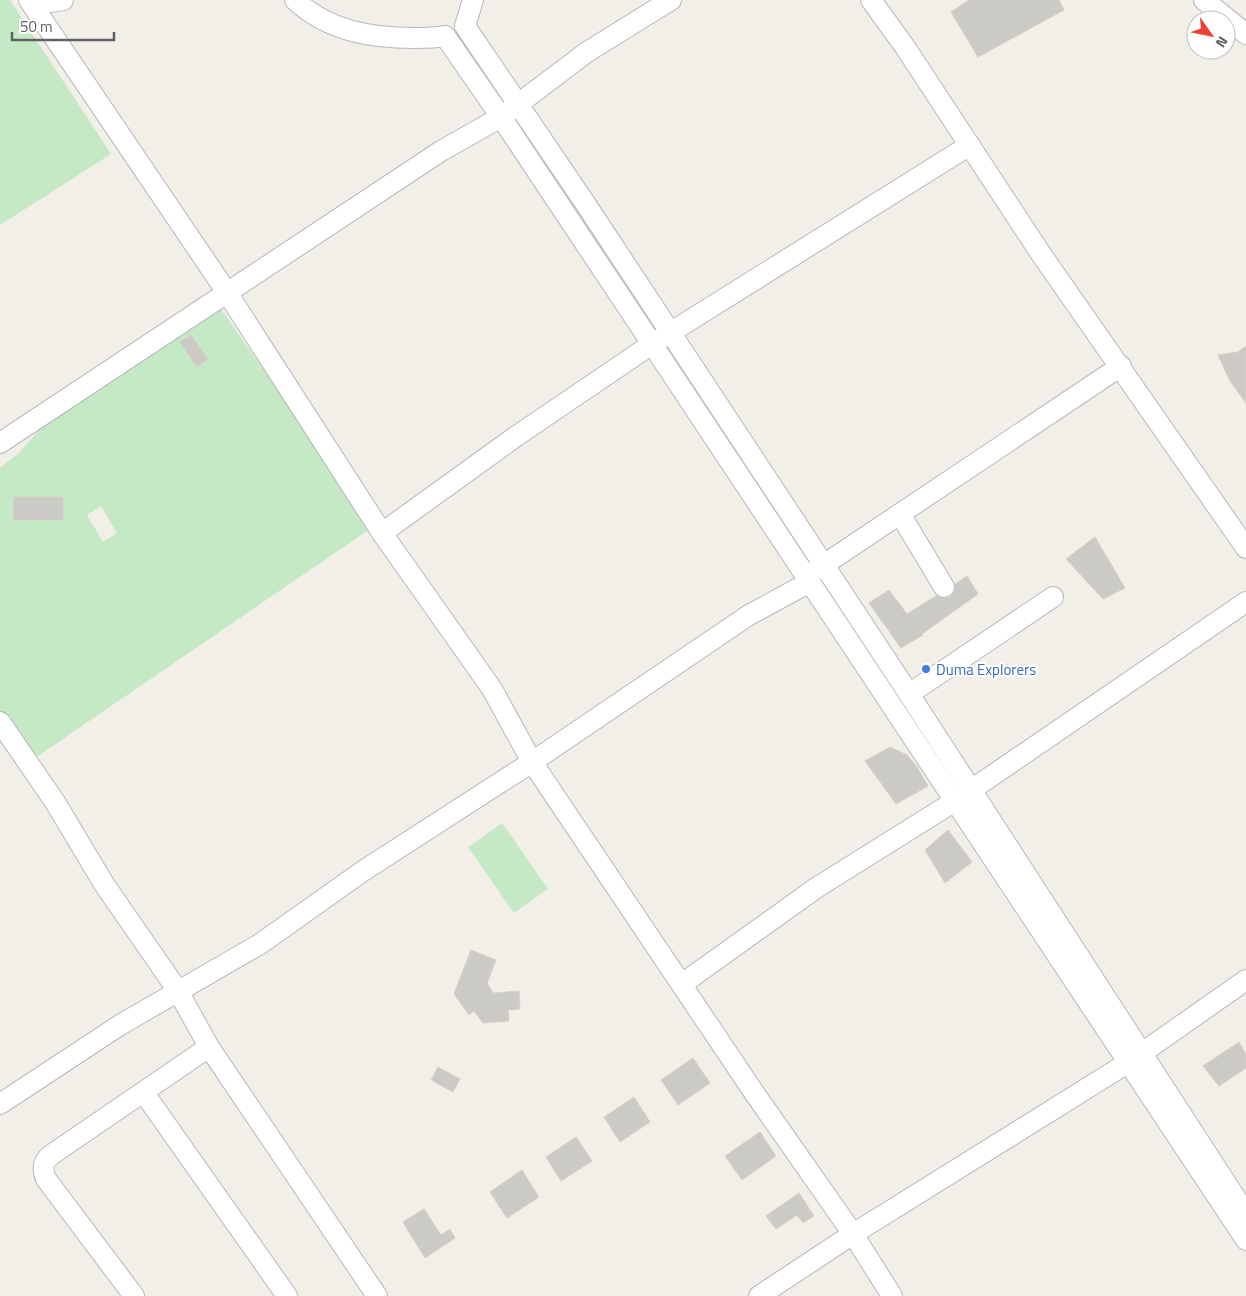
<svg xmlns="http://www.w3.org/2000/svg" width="1246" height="1296" font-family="'Titillium Web',sans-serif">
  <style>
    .green { fill: #c5e8c5; fill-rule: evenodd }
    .building { fill: #cccac5; stroke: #d6d1c6 }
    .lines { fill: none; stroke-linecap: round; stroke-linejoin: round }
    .minor-casing { stroke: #b5b8bc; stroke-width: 22 }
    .minor { stroke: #fff; stroke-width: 20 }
    .shop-dot { fill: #3f7fe0; stroke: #fff; stroke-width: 2 }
    .labels { text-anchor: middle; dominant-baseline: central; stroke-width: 4; stroke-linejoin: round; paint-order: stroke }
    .shop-label { font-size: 15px; fill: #366cbe; stroke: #fff; text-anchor: start }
  </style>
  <rect width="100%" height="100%" fill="#f1efe8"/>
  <!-- green -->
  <g class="green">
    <path d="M0,0H10L111,154L0,225Z"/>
    <path d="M221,309L295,415L370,529L32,760L0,711V468L19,453L40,429L29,412ZM191,335L208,359L197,367L181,342ZM14,497H63V520H14ZM101,506L117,533L103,542L87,515Z"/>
    <path d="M502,823L548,889L514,913L468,847Z"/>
  </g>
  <!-- building -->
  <g class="building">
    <path d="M969,0H1059L1064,10L978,57L951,12Z"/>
    <path d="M191,335L208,359L197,367L180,342Z"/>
    <path d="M1246,346V403L1230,381L1218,355L1238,352Z"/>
    <path d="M14,497H63V520H13Z"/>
    <path d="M1095,537L1125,588L1103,599L1066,559Z"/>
    <path d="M967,576L978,594L922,634L923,635L901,648L869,603L889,590L907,614L936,596L944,599L951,597L955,592V584Z"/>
    <path d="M890,747L907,755L917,767L928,786L896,804L865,761Z"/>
    <path d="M948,830L972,862L945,883L925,850Z"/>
    <path d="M471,950L496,960L487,983L493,993L519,991L520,1009L508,1010L509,1021L483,1023L474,1011L469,1015L454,994Z"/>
    <path d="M1239,1042L1246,1054V1068L1219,1086L1203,1066Z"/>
    <path d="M693,1058L710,1083L678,1105L661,1080Z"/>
    <path d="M438,1067L460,1079L453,1092L431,1080Z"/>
    <path d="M634,1097L650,1122L620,1142L604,1117Z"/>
    <path d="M760,1132L776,1156L742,1180L725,1156Z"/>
    <path d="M576,1137L592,1161L561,1181L546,1157Z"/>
    <path d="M522,1170L539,1197L507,1218L490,1192Z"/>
    <path d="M799,1193L814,1216L803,1223L797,1215L776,1229L766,1216Z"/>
    <path d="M424,1209L441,1235L450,1229L455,1238L425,1258L403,1222Z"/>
  </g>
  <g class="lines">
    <defs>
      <g id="minor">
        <path d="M29,0L228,294L382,533L492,689L532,762L755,1094L853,1234L892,1296"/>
        <path d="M35,0L50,2L63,0"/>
        <path d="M295,0C328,31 371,38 414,38C424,38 435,38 445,36L501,117L652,344L1246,1240"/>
        <path d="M473,0L465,26L587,206L909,694L1246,1214"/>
        <path d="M871,0L905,47L1041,254L1246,548"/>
        <path d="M1204,0L1246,34"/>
        <path d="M0,443L441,151L501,117L587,52L671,0"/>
        <path d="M900,514L944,587"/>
        <path d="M382,533L515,437L652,344L970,145"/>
        <path d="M813,572L1121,366"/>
        <path d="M909,694L1053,597"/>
        <path d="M0,722L55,802L104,884L178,991L209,1047L377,1296"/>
        <path d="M682,984L816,888L955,801L1246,602"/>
        <path d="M144,1093L287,1296"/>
        <path d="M0,1104L120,1025L260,944L363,871L532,762L749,615L810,582"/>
        <path d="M134,1296L46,1179C42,1169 42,1162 51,1155L209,1047"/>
        <path d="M759,1296L853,1234L1129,1062L1246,980"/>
      </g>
    </defs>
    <!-- minor casing -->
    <use href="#minor" class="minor-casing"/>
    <!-- minor -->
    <use href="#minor" class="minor"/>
  </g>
  <!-- markers -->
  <circle class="shop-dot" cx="926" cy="669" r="5"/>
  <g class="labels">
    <!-- shop labels -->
    <g class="shop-label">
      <text x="936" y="669">Duma Explorers</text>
    </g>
  </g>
  <!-- north arrow -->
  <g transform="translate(1211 35) rotate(123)"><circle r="24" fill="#ffffff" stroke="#bfc1c3"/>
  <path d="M0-4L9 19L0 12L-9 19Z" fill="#ea4335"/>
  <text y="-8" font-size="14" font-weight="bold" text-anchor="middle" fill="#5f6368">N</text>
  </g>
  <!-- scale -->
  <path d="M12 32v8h102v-8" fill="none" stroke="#5f6368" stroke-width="2.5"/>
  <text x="20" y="32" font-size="15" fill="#5f6368" stroke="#ffffff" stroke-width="4" paint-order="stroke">50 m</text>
</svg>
